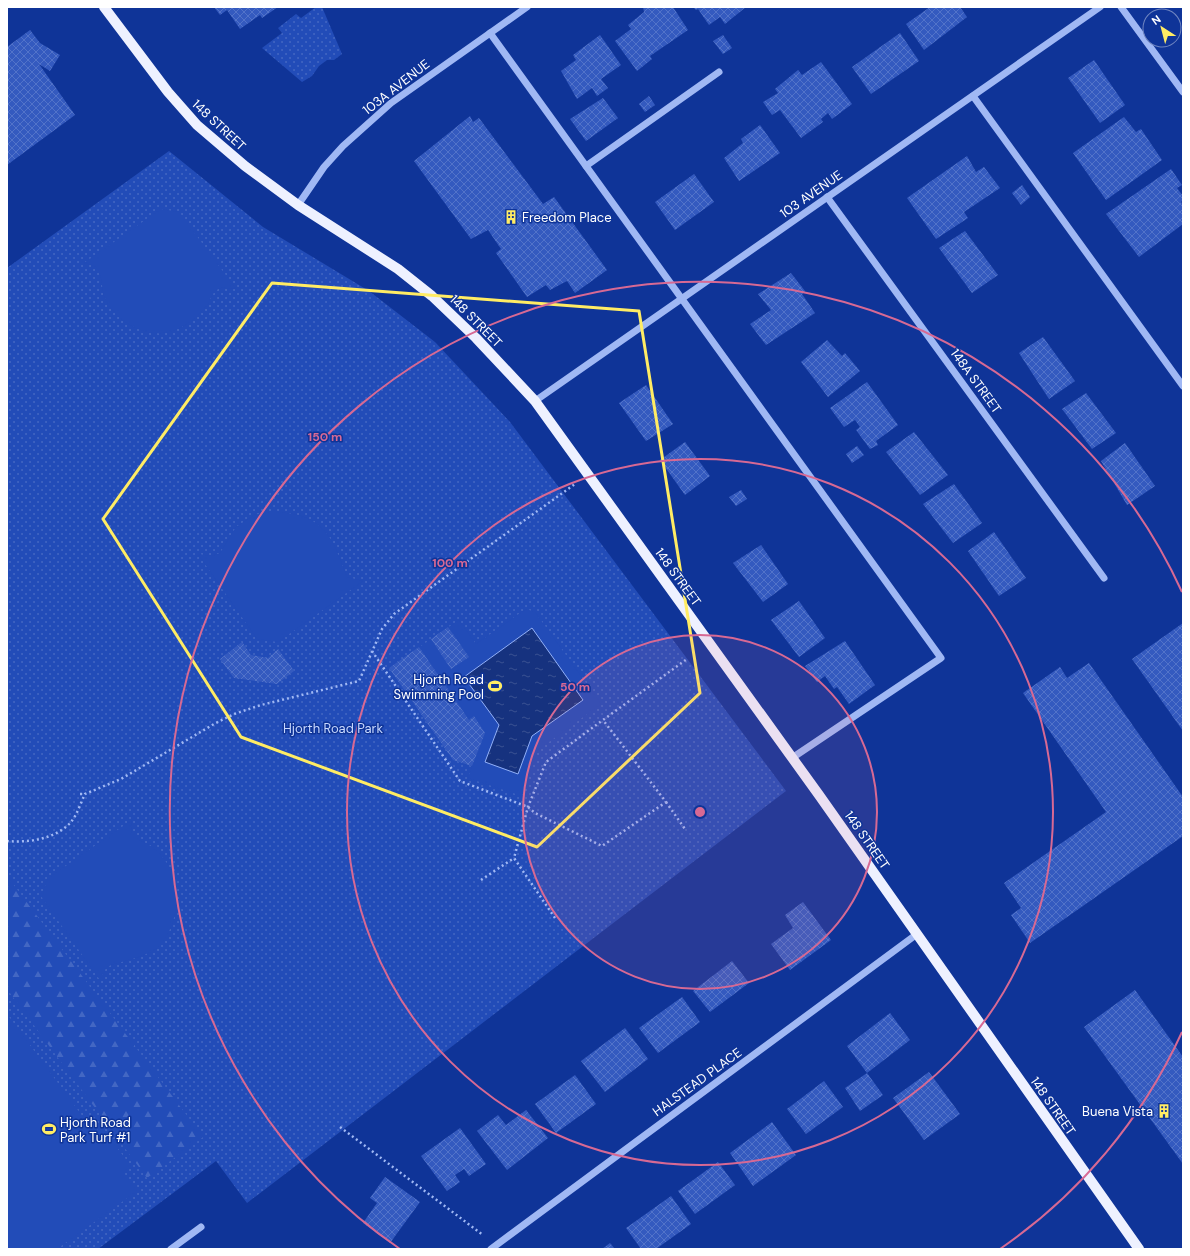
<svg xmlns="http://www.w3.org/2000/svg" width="1190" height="1256" font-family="'DM Sans',sans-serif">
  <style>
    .green { fill: url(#green-dots) }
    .forest { fill: url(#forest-firs) }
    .pitch { fill: #224cb8 }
    .water { fill: url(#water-ripples); stroke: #92b0f8 }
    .building { fill: url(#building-cross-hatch) }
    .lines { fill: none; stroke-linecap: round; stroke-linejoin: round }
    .path { stroke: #a0b8f4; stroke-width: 2.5; stroke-dasharray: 2 3; stroke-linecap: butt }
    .minor { stroke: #a0b8f4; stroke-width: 7 }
    .major { stroke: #eef1ff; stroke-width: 10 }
    .marked { fill: none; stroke: #ffec64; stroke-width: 3; stroke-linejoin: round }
    .ring { fill: none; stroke: #d76994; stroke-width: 2 }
    .labels { text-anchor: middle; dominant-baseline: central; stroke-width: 3; stroke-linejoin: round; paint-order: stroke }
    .street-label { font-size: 13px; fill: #fff; stroke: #0f3498 }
    .poi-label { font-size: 13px; fill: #fff; stroke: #0f3498; text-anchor: start }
    .park-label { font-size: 13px; fill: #c8d8fe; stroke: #0f3498 }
    .centre { fill: #d76994; stroke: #0f3498; stroke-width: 2 }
    .ring-label { font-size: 12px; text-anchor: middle; font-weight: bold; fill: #d76994; stroke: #0f3498; stroke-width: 3; stroke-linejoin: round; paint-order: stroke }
  </style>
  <defs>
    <pattern id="green-dots" width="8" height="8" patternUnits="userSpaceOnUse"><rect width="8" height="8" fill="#224cb8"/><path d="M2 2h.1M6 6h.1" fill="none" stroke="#4367c3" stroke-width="1.8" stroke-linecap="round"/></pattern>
    <pattern id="forest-firs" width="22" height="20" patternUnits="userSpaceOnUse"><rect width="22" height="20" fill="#224cb8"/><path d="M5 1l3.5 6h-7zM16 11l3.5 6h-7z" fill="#4367c3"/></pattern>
    <pattern id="water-ripples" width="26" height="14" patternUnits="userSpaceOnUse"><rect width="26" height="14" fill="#16327f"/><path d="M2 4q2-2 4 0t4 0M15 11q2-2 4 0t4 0" fill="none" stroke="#395192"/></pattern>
    <pattern id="building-cross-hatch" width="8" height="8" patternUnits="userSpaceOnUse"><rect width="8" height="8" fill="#345abf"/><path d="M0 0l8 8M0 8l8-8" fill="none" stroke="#5273c9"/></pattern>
  </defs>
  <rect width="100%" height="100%" fill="#0f3498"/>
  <!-- green -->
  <g class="green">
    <path d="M316,7H322L342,54L334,60H327L319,66L312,76L302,82L262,48L282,33L278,28L296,14L301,18Z"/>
    <path d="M169,151L263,227L369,291L435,342L510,422L786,791L247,1203L216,1161L98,1249H7V268Z"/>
  </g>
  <!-- forest -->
  <path class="forest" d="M7,876L203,1137L147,1178L7,989Z"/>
  <!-- pitch -->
  <g class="pitch">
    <path d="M161,209L179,212L236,289C232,289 225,287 221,288C213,290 211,298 208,304C197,318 181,331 163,333C139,335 113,318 104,296C101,287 103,274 96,267C93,265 88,264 84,263Z"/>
    <path d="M269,512C303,512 325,520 338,554C341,562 344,569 347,577L363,581L278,642L257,639L198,554L212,556L220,553L236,527L254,515Z"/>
    <path d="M526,609L535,612L601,704L538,750L522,796L468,778L472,766L453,760L389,668L459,620L476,644Z"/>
    <path d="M132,820L131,833C139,842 152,844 160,854C165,860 170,867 173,875C182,895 175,928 161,944C149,957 126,960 111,965L106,968L100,980L42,898L47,879Z"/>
    <path d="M7,1014L94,1132L101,1127L131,1166L123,1172L137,1191L57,1249H7Z"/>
  </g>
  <!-- water -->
  <path class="water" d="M532,628L583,700L532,736L518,774L485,762L499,725L464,677Z"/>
  <!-- building -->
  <g class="building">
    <path d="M214,7H278L262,18L260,15L240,29L227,10L220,15Z"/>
    <path d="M643,7H673L688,30L650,56L652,59L637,71L615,41L631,29L628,25L644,12Z"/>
    <path d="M693,7H746L725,24L720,17L709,25L698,9L696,10Z"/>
    <path d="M930,7H960L967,17L924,50L906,24Z"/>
    <path d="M30,30L40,43L60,55L50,71L39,64L75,115L7,165V47Z"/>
    <path d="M900,33L919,61L871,94L852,67Z"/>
    <path d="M600,35L621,65L601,79L608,88L597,96L592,88L577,99L561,71L576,60L573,55Z"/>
    <path d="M723,35L732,48L723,54L713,41Z"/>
    <path d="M1094,60L1125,105L1100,123L1068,78Z"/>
    <path d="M821,62L852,104L832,119L828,113L821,119L823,122L801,138L780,110L772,115L763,102L778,93L775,89L798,70L802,75Z"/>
    <path d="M649,96L655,105L645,112L639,104Z"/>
    <path d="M603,98L618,118L586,141L570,119Z"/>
    <path d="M470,116L473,122L479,118L543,204L554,197L607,270L575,293L567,281L550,290L546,285L527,297L496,253L501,249L488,230L471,239L414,161Z"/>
    <path d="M1124,117L1136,132L1141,129L1162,160L1106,200L1073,153Z"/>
    <path d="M760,125L780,153L739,181L724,158L743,143L741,139Z"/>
    <path d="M967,156L976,172L984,167L1000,188L964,212L968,218L936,239L907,198Z"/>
    <path d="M1171,169L1182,185L1177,188L1183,196V200L1181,202L1183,205V224L1139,257L1106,214Z"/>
    <path d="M694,174L714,202L675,230L655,202Z"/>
    <path d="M1022,185L1030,197L1021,205L1012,193Z"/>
    <path d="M965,231L998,275L972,293L939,248Z"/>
    <path d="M791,273L805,291L802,294L815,313L766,345L750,324L771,310L758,294Z"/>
    <path d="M1043,337L1075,381L1049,399L1019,353Z"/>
    <path d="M827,340L842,356L845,353L860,371L828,397L801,362Z"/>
    <path d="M867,382L898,425L876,441L878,445L870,449L856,430L860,427L855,420L844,427L830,408Z"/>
    <path d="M646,385L673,424L646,441L619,403Z"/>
    <path d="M1086,393L1116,433L1092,449L1062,409Z"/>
    <path d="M914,432L948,475L920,495L886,452Z"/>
    <path d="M685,442L710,476L685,495L660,460Z"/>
    <path d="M1125,443L1155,486L1127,505L1101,461Z"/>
    <path d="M857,446L864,455L852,463L846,454Z"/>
    <path d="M954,484L982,523L953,543L923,504Z"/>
    <path d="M741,490L747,499L736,506L729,497Z"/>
    <path d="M994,532L1026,578L999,596L968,551Z"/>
    <path d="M761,545L788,584L763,602L733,563Z"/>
    <path d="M799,601L825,638L799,657L771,620Z"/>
    <path d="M1183,623V731L1132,659Z"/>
    <path d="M448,627L469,657L451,669L431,639Z"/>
    <path d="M845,641L875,685L849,704L837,687L834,689L825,676L817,682L805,666Z"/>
    <path d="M242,642L251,655L268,658L278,649L294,671L277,684L234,678L220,659Z"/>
    <path d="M419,647L469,720L474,716L485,733L472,766L453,760L389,668Z"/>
    <path d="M1089,663L1183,797V836L1030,943L1011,915L1021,908L1004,883L1106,812L1023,693L1060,667L1067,678Z"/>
    <path d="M803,902L831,940L790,970L771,944L793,928L785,915Z"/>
    <path d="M732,961L749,983L710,1012L693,991Z"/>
    <path d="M1135,990L1183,1057V1164L1084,1027Z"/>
    <path d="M682,997L700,1022L658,1053L639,1028Z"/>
    <path d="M890,1013L910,1040L867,1073L847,1046Z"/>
    <path d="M625,1028L648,1059L605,1092L581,1061Z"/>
    <path d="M929,1072L960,1114L924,1140L893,1098Z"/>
    <path d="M867,1073L883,1095L860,1111L845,1088Z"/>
    <path d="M575,1075L596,1104L556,1133L535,1104Z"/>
    <path d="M824,1081L843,1107L806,1134L787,1109Z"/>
    <path d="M526,1110L548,1138L507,1170L477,1131L498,1115L506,1125Z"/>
    <path d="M772,1122L796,1155L753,1186L730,1153Z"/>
    <path d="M460,1128L486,1164L469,1176L464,1169L455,1175L460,1182L447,1191L421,1156Z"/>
    <path d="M718,1162L735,1185L695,1214L678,1191Z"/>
    <path d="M385,1177L420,1202L390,1243L363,1223L377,1203L370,1198Z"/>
    <path d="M671,1196L691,1224L656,1249H641L626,1228Z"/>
    <path d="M610,1243L615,1249H602Z"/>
  </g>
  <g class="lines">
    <!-- path -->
    <g class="path">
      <path d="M372,651L460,781L528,807L535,813L602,846L666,802L603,720L687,659"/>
      <path d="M80,794H85"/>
      <path d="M666,802L685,829"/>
      <path d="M7,841C28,843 56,839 71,822C77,815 81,802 85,794L121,779L214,724L234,714L261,705L359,681L382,629L394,614L575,484"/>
      <path d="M481,880L514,858"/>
      <path d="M555,918L514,858L528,807L546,762L603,720"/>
      <path d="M340,1127L483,1235"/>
    </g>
    <!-- minor -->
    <g class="minor">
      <path d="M1121,7L1183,92"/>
      <path d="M490,33L941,658L792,758"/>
      <path d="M973,96L1183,386"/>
      <path d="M586,166L719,72"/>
      <path d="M827,197L1104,578"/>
      <path d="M298,205L324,167L343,146L391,103L527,7"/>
      <path d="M535,401L1100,7"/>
      <path d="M171,1249L201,1227"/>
      <path d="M491,1249L917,934"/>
    </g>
    <!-- major -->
    <path class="major" d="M104,7L168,92L197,125L245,166L298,205L398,269L432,296L476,338L535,401L819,795L1139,1249"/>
  </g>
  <!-- marked area -->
  <path class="marked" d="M272,283L639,311L700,693L537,847L241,737L103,519Z"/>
  <!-- distance rings -->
  <circle cx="700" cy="812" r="177" fill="#d76994" fill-opacity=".12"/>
  <g class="ring">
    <circle cx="700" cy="812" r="177"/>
    <circle cx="700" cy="812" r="353"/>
    <path d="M1182 1032A530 530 0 0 1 1000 1249M400 1249A530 530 0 1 1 1182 592"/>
  </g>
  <!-- icons -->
  <defs>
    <symbol id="building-bare" viewBox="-9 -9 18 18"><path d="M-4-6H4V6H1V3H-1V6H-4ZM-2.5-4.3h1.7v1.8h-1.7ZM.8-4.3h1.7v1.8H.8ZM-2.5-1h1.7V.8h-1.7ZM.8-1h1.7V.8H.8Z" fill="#ffec64" stroke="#0f3498" stroke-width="2.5" paint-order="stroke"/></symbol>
    <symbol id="stadium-bare" viewBox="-9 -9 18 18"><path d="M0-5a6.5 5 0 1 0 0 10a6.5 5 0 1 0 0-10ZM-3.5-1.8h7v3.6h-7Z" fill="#ffec64" stroke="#0f3498" stroke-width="2.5" paint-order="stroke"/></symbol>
  </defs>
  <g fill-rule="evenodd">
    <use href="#building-bare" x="501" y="207" width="20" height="20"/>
    <use href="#stadium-bare" x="485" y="676" width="20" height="20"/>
    <use href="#building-bare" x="1154" y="1101" width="20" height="20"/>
    <use href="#stadium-bare" x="39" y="1119" width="20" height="20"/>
  </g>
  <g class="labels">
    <!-- street labels -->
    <g class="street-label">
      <text transform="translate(396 87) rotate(-38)">103A AVENUE</text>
      <text transform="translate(219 125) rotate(43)">148 STREET</text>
      <text transform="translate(811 194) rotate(-35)">103 AVENUE</text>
      <text transform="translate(476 321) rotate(45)">148 STREET</text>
      <text transform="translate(976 381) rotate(54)">148A STREET</text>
      <text transform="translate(678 577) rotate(54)">148 STREET</text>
      <text transform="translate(867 840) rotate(55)">148 STREET</text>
      <text transform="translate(697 1082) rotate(-36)">HALSTEAD PLACE</text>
      <text transform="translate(1053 1106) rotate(55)">148 STREET</text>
    </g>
    <!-- poi labels -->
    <g class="poi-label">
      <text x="522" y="217">Freedom Place</text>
      <text x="484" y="679" text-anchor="end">Hjorth Road<tspan x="484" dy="15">Swimming Pool</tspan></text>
      <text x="1153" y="1111" text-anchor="end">Buena Vista</text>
      <text x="60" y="1122">Hjorth Road<tspan x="60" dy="15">Park Turf #1</tspan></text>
    </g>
    <!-- park labels -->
    <g class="park-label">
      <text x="333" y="728">Hjorth Road Park</text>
    </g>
  </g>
  <circle cx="700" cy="812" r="6" class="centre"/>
  <g class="ring-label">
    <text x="325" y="441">150 m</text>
    <text x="450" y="567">100 m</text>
    <text x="575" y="691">50 m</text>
  </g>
  <!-- border -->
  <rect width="1190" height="1256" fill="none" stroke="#ffffff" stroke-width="16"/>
  <!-- north arrow -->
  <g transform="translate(1162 28) rotate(324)"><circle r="19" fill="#0f3498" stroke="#6f85c1"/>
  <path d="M0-3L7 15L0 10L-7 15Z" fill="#ffec64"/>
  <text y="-6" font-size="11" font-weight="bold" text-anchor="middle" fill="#ffffff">N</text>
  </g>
</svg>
